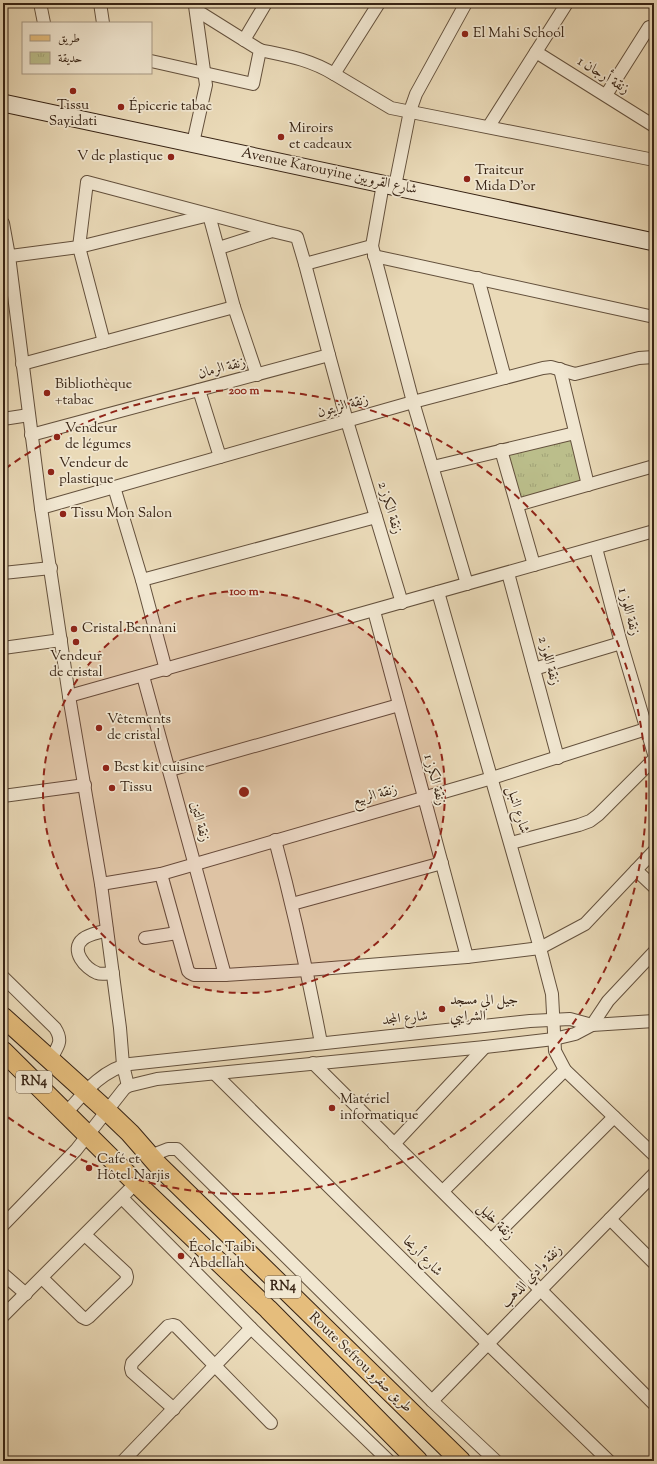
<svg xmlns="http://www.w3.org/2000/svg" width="657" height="1464" font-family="'Sorts Mill Goudy',Amiri,serif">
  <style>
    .park { fill: url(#park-tufts); stroke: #797050 }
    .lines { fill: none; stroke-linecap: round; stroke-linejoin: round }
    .street-casing { stroke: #64513d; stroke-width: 14 }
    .secondary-casing { stroke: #372314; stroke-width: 19 }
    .primary-casing { stroke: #372314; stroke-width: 21 }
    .street { stroke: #f1e7d1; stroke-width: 12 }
    .secondary { stroke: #f1e7d1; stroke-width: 17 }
    .primary { stroke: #e5bd7c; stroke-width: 19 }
    .ring { fill: none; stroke: #8f2418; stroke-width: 2; stroke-dasharray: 7 5 }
    .poi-dot { fill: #8f2418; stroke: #f1e7d1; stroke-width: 1.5 }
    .labels { text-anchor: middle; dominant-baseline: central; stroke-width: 3.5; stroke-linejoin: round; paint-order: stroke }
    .shield { fill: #f1e7d1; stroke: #6f5e4d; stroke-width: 1 }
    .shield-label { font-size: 13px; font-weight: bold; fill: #372314 }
    .poi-label { font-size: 14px; fill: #372314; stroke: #f1e7d1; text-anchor: start }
    .street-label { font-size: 14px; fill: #372314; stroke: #f1e7d1 }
    .centre { fill: #8f2418; stroke: #f1e7d1; stroke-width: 2 }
    .ring-label { font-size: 12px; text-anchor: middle; font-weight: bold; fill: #8f2418; stroke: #f1e7d1; stroke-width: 3.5; stroke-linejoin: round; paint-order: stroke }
  </style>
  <defs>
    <pattern id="park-tufts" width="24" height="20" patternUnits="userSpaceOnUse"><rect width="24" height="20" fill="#bbbe8b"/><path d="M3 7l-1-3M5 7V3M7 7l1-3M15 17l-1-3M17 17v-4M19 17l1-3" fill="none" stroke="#a1a377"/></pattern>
  </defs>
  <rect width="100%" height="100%" fill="#eadab8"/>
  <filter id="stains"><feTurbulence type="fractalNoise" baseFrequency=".005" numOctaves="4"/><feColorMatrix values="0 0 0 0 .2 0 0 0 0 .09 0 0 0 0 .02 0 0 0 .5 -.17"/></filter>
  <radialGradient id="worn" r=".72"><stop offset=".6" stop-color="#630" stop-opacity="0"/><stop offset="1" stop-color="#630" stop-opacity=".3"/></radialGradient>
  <!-- park -->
  <path class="park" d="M574,434L587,485L520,503L505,450Z"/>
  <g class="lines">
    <defs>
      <g id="street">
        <path d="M40,3L44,23"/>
        <path d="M100,3L103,23"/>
        <path d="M244,40L266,3"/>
        <path d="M260,50C288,56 309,59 334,74L379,3"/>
        <path d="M536,52L654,126"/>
        <path d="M151,61L253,84L260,50L196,10"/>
        <path d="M334,74L391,108L654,160"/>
        <path d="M606,95L649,27"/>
        <path d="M489,126L567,3"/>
        <path d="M193,143L206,85L195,6"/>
        <path d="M383,184L372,246L413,402L467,584"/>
        <path d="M395,186L410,111L416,94L466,3"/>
        <path d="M3,223L9,256L41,508L69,696L101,884L120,1028L123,1065L128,1086"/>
        <path d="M219,248L272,231L297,237L305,264L372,246"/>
        <path d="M374,256L654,317"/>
        <path d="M3,257L79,247L209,215L234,307L257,375"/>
        <path d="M478,278L505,378"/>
        <path d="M104,342L79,247L87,182L272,231"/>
        <path d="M329,355L347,421L402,603"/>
        <path d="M22,364L234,307"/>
        <path d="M560,369L588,485"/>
        <path d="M199,390L220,457"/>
        <path d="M3,419L29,415"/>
        <path d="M31,435L329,355L305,264"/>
        <path d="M501,450L534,565"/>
        <path d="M433,467L575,433"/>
        <path d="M114,487L142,580L166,670"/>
        <path d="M517,505L654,466"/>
        <path d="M41,508L413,402L543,368L551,367L575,374L639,358L654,357"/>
        <path d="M596,548L621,643L654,754"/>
        <path d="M3,573L51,568"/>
        <path d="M508,573L558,758"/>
        <path d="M142,580L376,517"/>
        <path d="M438,592L540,948L552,994L555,1051L565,1070L654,1155"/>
        <path d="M374,611L467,957"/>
        <path d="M3,648L61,640"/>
        <path d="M534,669L621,643"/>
        <path d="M143,676L225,975"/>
        <path d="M69,696L654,531"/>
        <path d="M170,770L399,705"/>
        <path d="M3,796L85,785"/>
        <path d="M275,840C293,907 308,975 321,1043"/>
        <path d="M511,843L579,825L590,821L598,815L654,759"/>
        <path d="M636,870L654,887"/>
        <path d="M161,874L188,971L190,973L194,975H225L307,970L467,957L540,948L585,924L654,851"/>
        <path d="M101,884L161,874L492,778L646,729L654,725"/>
        <path d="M292,904L442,863"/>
        <path d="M107,930C99,933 89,934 83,939C69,950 86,969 97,973C102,975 108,973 113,973"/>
        <path d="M145,938L177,933"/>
        <path d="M3,977L55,1028C64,1042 57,1047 50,1060"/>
        <path d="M313,1063L491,1240L654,1404"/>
        <path d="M215,1074L488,1344L609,1461"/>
        <path d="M66,1113C83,1094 103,1069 130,1064L530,1021L570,1019L592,1025L654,1021"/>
        <path d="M394,1144L485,1047"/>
        <path d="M150,1156L168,1149H177L432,1401L496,1461"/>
        <path d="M443,1191L565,1070"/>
        <path d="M122,1198L251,1328L389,1461"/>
        <path d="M610,1219L654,1263"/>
        <path d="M3,1225L76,1150L124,1089L128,1086L157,1079L485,1047L554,1039L575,1034L592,1025L608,1001L654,952"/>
        <path d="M491,1240L614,1117"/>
        <path d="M3,1274L26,1294"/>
        <path d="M42,1278L82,1317L86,1319L89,1317L126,1281L127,1277L126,1273L85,1235"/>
        <path d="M3,1316L136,1183"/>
        <path d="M432,1401L654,1174"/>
        <path d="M174,1409L132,1372L131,1368L132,1363L168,1326L173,1325L176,1326L271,1423"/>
        <path d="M123,1461L251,1328"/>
      </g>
      <path id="secondary" d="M3,103L654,242"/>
      <g id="primary">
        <path d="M3,1017L107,1111L130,1133L158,1165L461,1461"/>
        <path d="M3,1051L136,1183L268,1309L418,1461"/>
      </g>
    </defs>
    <!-- street casing -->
    <use href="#street" class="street-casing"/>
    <!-- secondary casing -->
    <use href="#secondary" class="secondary-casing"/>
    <!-- primary casing -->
    <use href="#primary" class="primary-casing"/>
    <!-- street -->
    <use href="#street" class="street"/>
    <!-- secondary -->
    <use href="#secondary" class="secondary"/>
    <!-- primary -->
    <use href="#primary" class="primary"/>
  </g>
  <!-- distance rings -->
  <circle cx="244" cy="792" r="201" fill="#8f2418" fill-opacity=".12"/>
  <g class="ring">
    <circle cx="244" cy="792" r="201"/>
    <path d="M5 469A402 402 0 1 1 5 1115"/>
  </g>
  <!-- markers -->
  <g class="poi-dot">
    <circle cx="465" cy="34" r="4"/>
    <circle cx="73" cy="91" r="4"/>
    <circle cx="121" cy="107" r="4"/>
    <circle cx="281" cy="137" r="4"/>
    <circle cx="171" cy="157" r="4"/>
    <circle cx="467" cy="179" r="4"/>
    <circle cx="47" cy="393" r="4"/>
    <circle cx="57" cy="437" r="4"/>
    <circle cx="51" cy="472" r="4"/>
    <circle cx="63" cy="514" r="4"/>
    <circle cx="74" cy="629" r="4"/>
    <circle cx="76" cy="642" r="4"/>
    <circle cx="99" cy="728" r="4"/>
    <circle cx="106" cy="768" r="4"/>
    <circle cx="112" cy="788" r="4"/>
    <circle cx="442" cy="1009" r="4"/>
    <circle cx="332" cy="1108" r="4"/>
    <circle cx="89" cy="1168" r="4"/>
    <circle cx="181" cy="1256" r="4"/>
  </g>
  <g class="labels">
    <!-- shield labels -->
    <g class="shield">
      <rect x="16" y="1071" width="36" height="22" rx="3"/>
      <rect x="265" y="1276" width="36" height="22" rx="3"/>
    </g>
    <g class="shield-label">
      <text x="34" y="1082">RN4</text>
      <text x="283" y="1287">RN4</text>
    </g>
    <!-- poi labels -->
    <g class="poi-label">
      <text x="473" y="34">El Mahi School</text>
      <text x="73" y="106" text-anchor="middle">Tissu<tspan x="73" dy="16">Sayidati</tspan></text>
      <text x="129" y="107">Épicerie tabac</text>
      <text x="289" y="129">Miroirs<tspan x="289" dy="16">et cadeaux</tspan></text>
      <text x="163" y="157" text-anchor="end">V de plastique</text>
      <text x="475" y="171">Traiteur<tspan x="475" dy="16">Mida D'or</tspan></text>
      <text x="55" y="385">Bibliothèque<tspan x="55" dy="16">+tabac</tspan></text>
      <text x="65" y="429">Vendeur<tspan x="65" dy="16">de légumes</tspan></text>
      <text x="59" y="464">Vendeur de<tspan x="59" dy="16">plastique</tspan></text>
      <text x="71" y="514">Tissu Mon Salon</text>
      <text x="82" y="629">Cristal Bennani</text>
      <text x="76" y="657" text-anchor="middle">Vendeur<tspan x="76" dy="16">de cristal</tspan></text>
      <text x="107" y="720">Vêtements<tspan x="107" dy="16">de cristal</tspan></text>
      <text x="114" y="768">Best kit cuisine</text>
      <text x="120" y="788">Tissu</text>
      <text x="450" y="1001">جيل الي مسجد<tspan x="450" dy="16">الشرايبي</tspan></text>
      <text x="340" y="1100">Matériel<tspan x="340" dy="16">informatique</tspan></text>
      <text x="97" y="1160">Café et<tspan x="97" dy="16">Hôtel Narjis</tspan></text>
      <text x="189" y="1248">École Taibi<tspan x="189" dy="16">Abdellah</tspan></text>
    </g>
    <!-- street labels -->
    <g class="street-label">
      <text transform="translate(603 76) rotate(32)">زنقة أرجان 1</text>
      <text transform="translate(329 172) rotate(12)">Avenue Karouyine شارع القرويين</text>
      <text transform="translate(222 369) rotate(-15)">زنقة الرمان</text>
      <text transform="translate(343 407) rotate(-16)">زنقة الزيتون</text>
      <text transform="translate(389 508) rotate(73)">زنقة الكرز 2</text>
      <text transform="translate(628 612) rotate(75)">زنقة اللوز 1</text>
      <text transform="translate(548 661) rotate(75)">زنقة اللوز 2</text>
      <text transform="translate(434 780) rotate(75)">زنقة الكرز 1</text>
      <text transform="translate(375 796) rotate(-16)">زنقة الربيع</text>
      <text transform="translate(517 810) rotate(73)">شارع النبل</text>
      <text transform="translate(199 822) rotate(75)">زنقة التين</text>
      <text transform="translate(405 1019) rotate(-6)">شارع المجد</text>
      <text transform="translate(495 1222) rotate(45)">زنقة خليل</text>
      <text transform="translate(422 1257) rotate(45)">شارع أريحا</text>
      <text transform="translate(532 1277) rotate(-46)">زنقة وادي الذهب</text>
      <text transform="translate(360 1363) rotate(44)">Route Sefrou طريق صفرو</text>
    </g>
  </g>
  <circle cx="244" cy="792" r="6" class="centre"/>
  <g class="ring-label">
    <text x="244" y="394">200 m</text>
    <text x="244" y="595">100 m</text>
  </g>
  <!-- margin -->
  <rect width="657" height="1464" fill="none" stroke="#eadab8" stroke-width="16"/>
  <rect x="4" y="4" width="649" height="1456" fill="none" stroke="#372314" stroke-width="2"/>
  <rect x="8" y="8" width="641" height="1448" fill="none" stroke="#372314"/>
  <!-- legend -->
  <rect x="22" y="22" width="130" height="52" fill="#f1e7d1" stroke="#a79985"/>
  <rect x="30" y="35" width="20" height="6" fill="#e5bd7c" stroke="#a79985"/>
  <text x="58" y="42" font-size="12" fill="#372314">طريق</text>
  <rect x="30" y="52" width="20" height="12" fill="url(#park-tufts)" stroke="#a79985"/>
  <text x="58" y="62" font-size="12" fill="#372314">حديقة</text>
  <rect width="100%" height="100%" filter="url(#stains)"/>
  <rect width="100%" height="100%" fill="url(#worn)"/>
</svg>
